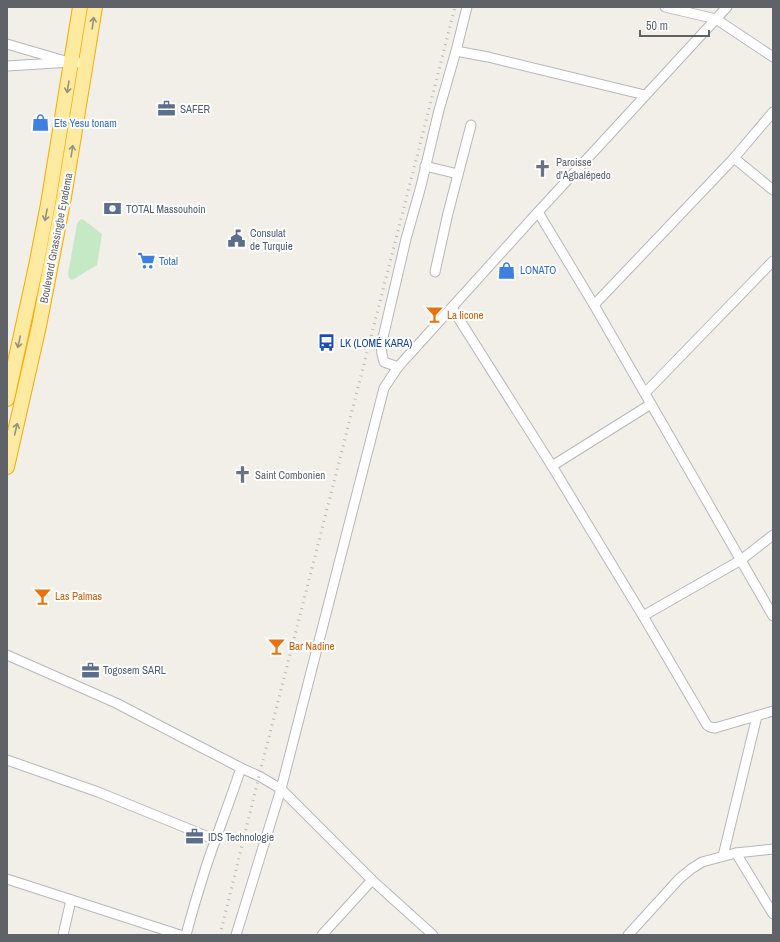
<svg xmlns="http://www.w3.org/2000/svg" width="780" height="942" font-family="'Archivo Narrow',sans-serif">
  <style>
    .green { fill: #c5e8c5 }
    .lines { fill: none; stroke-linecap: round; stroke-linejoin: round }
    .minor-casing { stroke: #b5b8bc; stroke-width: 11 }
    .trunk-casing { stroke: #f9ab00; stroke-width: 16 }
    .minor { stroke: #fff; stroke-width: 9 }
    .trunk { stroke: #feeaa1; stroke-width: 14 }
    .rail { stroke: #b6b7b8; stroke-width: 3; stroke-dasharray: 1 5; stroke-linecap: butt }
    .oneway { stroke: #97927c }
    .labels { text-anchor: middle; dominant-baseline: central; stroke-width: 4; stroke-linejoin: round; paint-order: stroke }
    .service-label { font-size: 11px; fill: #4e5e75; stroke: #fff; text-anchor: start }
    .shop-label { font-size: 11px; fill: #366cbe; stroke: #fff; text-anchor: start }
    .worship-label { font-size: 11px; fill: #5b616d; stroke: #fff; text-anchor: start }
    .street-label { font-size: 11px; fill: #5f6368; stroke: #fff }
    .food-label { font-size: 11px; fill: #c56008; stroke: #fff; text-anchor: start }
    .transit-label { font-size: 11px; fill: #164399; stroke: #fff; text-anchor: start }
  </style>
  <rect width="100%" height="100%" fill="#f1efe8"/>
  <!-- green -->
  <path class="green" d="M81,219L84,220L102,234L97,265L74,279L71,280L69,278L68,274L77,224L78,222Z"/>
  <g class="lines">
    <defs>
      <g id="minor">
        <path d="M665,7L716,19L773,57"/>
        <path d="M7,44L65,61"/>
        <path d="M456,51L488,57L645,95"/>
        <path d="M7,66L72,62L87,64"/>
        <path d="M734,158L773,190"/>
        <path d="M425,166L458,174"/>
        <path d="M538,212L594,305L773,616"/>
        <path d="M435,272L448,213L471,125"/>
        <path d="M594,305L734,158L773,112"/>
        <path d="M452,308L552,466L643,616L707,725L710,727L715,728L773,711"/>
        <path d="M398,367L384,362L382,354L381,346L406,239L421,186L439,110L456,51L467,7"/>
        <path d="M645,393L773,261"/>
        <path d="M552,466L651,404"/>
        <path d="M643,616L741,560L773,535"/>
        <path d="M7,655L116,703L241,768L259,776L281,789L372,880L433,935"/>
        <path d="M7,760L98,792L216,840"/>
        <path d="M736,853L773,914"/>
        <path d="M723,856L757,716"/>
        <path d="M7,879L180,935"/>
        <path d="M63,935L71,900"/>
        <path d="M186,935C192,912 199,889 206,867C217,834 230,801 241,768"/>
        <path d="M236,935L281,789L384,388L398,367L538,212L727,7"/>
        <path d="M322,935L372,880"/>
        <path d="M628,935L679,879L691,869L702,862L736,853L773,849"/>
      </g>
      <g id="trunk">
        <path d="M7,399L36,266L48,204L80,7"/>
        <path d="M7,467L39,326L64,197L95,7"/>
      </g>
    </defs>
    <!-- minor casing -->
    <use href="#minor" class="minor-casing"/>
    <!-- trunk casing -->
    <use href="#trunk" class="trunk-casing"/>
    <!-- minor -->
    <use href="#minor" class="minor"/>
    <!-- trunk -->
    <use href="#trunk" class="trunk"/>
    <!-- rail -->
    <path class="rail" d="M220,935L259,776L455,7"/>
  </g>
  <!-- one-way arrows -->
  <defs><path id="oneway-shaft" d="M-6 0H5M1.5-3L5.5 0L1.5 3" fill="none" stroke-width="1.6" stroke-linecap="round" stroke-linejoin="round"/></defs>
  <g class="oneway">
    <use href="#oneway-shaft" transform="translate(93 23) rotate(-82)"/>
    <use href="#oneway-shaft" transform="translate(68 87) rotate(99)"/>
    <use href="#oneway-shaft" transform="translate(72 151) rotate(-81)"/>
    <use href="#oneway-shaft" transform="translate(46 215) rotate(101)"/>
    <use href="#oneway-shaft" transform="translate(19 342) rotate(102)"/>
    <use href="#oneway-shaft" transform="translate(16 429) rotate(-77)"/>
  </g>
  <!-- icons -->
  <defs>
    <symbol id="office-bare" viewBox="-9 -9 18 18"><path d="M-6-3h4V-5.5h4V-3h4V5H-6ZM-1-4.5V-3h2v-1.5ZM-6 0V1H6V0Z" fill="#5c6f8a" stroke="#fff" stroke-width="2.5" paint-order="stroke"/></symbol>
    <symbol id="shop-bare" viewBox="-9 -9 18 18"><path d="M-5-2.5h2.3a2.7 3.5 0 0 1 5.4 0H5L5.5 6h-11ZM-1.5-2.5h3a1.5 2.3 0 0 0-3 0Z" fill="#3f7fe0" stroke="#fff" stroke-width="2.5" paint-order="stroke"/></symbol>
    <symbol id="church-bare" viewBox="-9 -9 18 18"><path d="M-1.2-6h2.4v3.5h3.3v2.4h-3.3V6h-2.4V-.1h-3.3v-2.4h3.3Z" fill="#6b7280" stroke="#fff" stroke-width="2.5" paint-order="stroke"/></symbol>
    <symbol id="bank-bare" viewBox="-9 -9 18 18"><path d="M-6-4H6V4H-6ZM0-2.3a2.3 2.3 0 1 0 0 4.6a2.3 2.3 0 1 0 0-4.6Z" fill="#5c6f8a" stroke="#fff" stroke-width="2.5" paint-order="stroke"/></symbol>
    <symbol id="civic-bare" viewBox="-9 -9 18 18"><path d="M-.6-6.5H3V-4.5H.6V-3L4-1V1h2V6H-6V1h2V-1L-.6-3ZM-1.2 2.5V6h2.4V2.5Z" fill="#5c6f8a" stroke="#fff" stroke-width="2.5" paint-order="stroke"/></symbol>
    <symbol id="supermarket-bare" viewBox="-9 -9 18 18"><path d="M-6-5.5h2.5l.6 2H6L4.5 2H-2.5L-4.4-4H-6ZM-1.5 3.2a1.3 1.3 0 1 0 .1 0ZM3 3.2a1.3 1.3 0 1 0 .1 0Z" fill="#3f7fe0" stroke="#fff" stroke-width="2.5" paint-order="stroke"/></symbol>
    <symbol id="bar-bare" viewBox="-9 -9 18 18"><path d="M-6-5H6L.8 .8V4.5H3.5V6h-7V4.5H-.8V.8Z" fill="#e8710a" stroke="#fff" stroke-width="2.5" paint-order="stroke"/></symbol>
    <symbol id="bus-bare" viewBox="-9 -9 18 18"><path d="M-5-6H5V4H4V6H2V4H-2V6H-4V4H-5ZM-3.5-4V0h7V-4ZM-3.5 1.2v1.5H-2V1.2ZM2 1.2v1.5H3.5V1.2Z" fill="#1a4fb4" stroke="#fff" stroke-width="2.5" paint-order="stroke"/></symbol>
  </defs>
  <g fill-rule="evenodd">
    <use href="#office-bare" x="154" y="96" width="25" height="25"/>
    <use href="#shop-bare" x="28" y="110" width="25" height="25"/>
    <use href="#church-bare" x="530" y="156" width="25" height="25"/>
    <use href="#bank-bare" x="100" y="196" width="25" height="25"/>
    <use href="#civic-bare" x="224" y="226" width="25" height="25"/>
    <use href="#supermarket-bare" x="134" y="248" width="25" height="25"/>
    <use href="#shop-bare" x="494" y="258" width="25" height="25"/>
    <use href="#bar-bare" x="422" y="302" width="25" height="25"/>
    <use href="#bus-bare" x="314" y="330" width="25" height="25"/>
    <use href="#church-bare" x="230" y="462" width="25" height="25"/>
    <use href="#bar-bare" x="30" y="584" width="25" height="25"/>
    <use href="#bar-bare" x="264" y="634" width="25" height="25"/>
    <use href="#office-bare" x="78" y="658" width="25" height="25"/>
    <use href="#office-bare" x="182" y="824" width="25" height="25"/>
  </g>
  <g class="labels">
    <!-- service labels -->
    <g class="service-label">
      <text x="180" y="109">SAFER</text>
      <text x="126" y="209">TOTAL Massouhoin</text>
      <text x="250" y="233">Consulat<tspan x="250" dy="13">de Turquie</tspan></text>
      <text x="103" y="670">Togosem SARL</text>
      <text x="208" y="837">IDS Technologie</text>
    </g>
    <!-- shop labels -->
    <g class="shop-label">
      <text x="54" y="123">Ets Yesu tonam</text>
      <text x="159" y="261">Total</text>
      <text x="520" y="270">LONATO</text>
    </g>
    <!-- worship labels -->
    <g class="worship-label">
      <text x="556" y="162">Paroisse<tspan x="556" dy="13">d'Agbalépedo</tspan></text>
      <text x="255" y="475">Saint Combonien</text>
    </g>
    <!-- street labels -->
    <g class="street-label">
      <text transform="translate(56 238) rotate(-79)">Boulevard Gnassingbe Eyadema</text>
    </g>
    <!-- food labels -->
    <g class="food-label">
      <text x="447" y="315">La licone</text>
      <text x="55" y="596">Las Palmas</text>
      <text x="289" y="646">Bar Nadine</text>
    </g>
    <!-- transit labels -->
    <g class="transit-label">
      <text x="340" y="343">LK (LOMÉ KARA)</text>
    </g>
  </g>
  <!-- border -->
  <rect width="780" height="942" fill="none" stroke="#5f6368" stroke-width="16"/>
  <!-- scale -->
  <path d="M640 30v6h69v-6" fill="none" stroke="#5f6368" stroke-width="2"/>
  <text x="646" y="30" font-size="12" fill="#5f6368" stroke="#ffffff" stroke-width="3" paint-order="stroke">50 m</text>
</svg>
